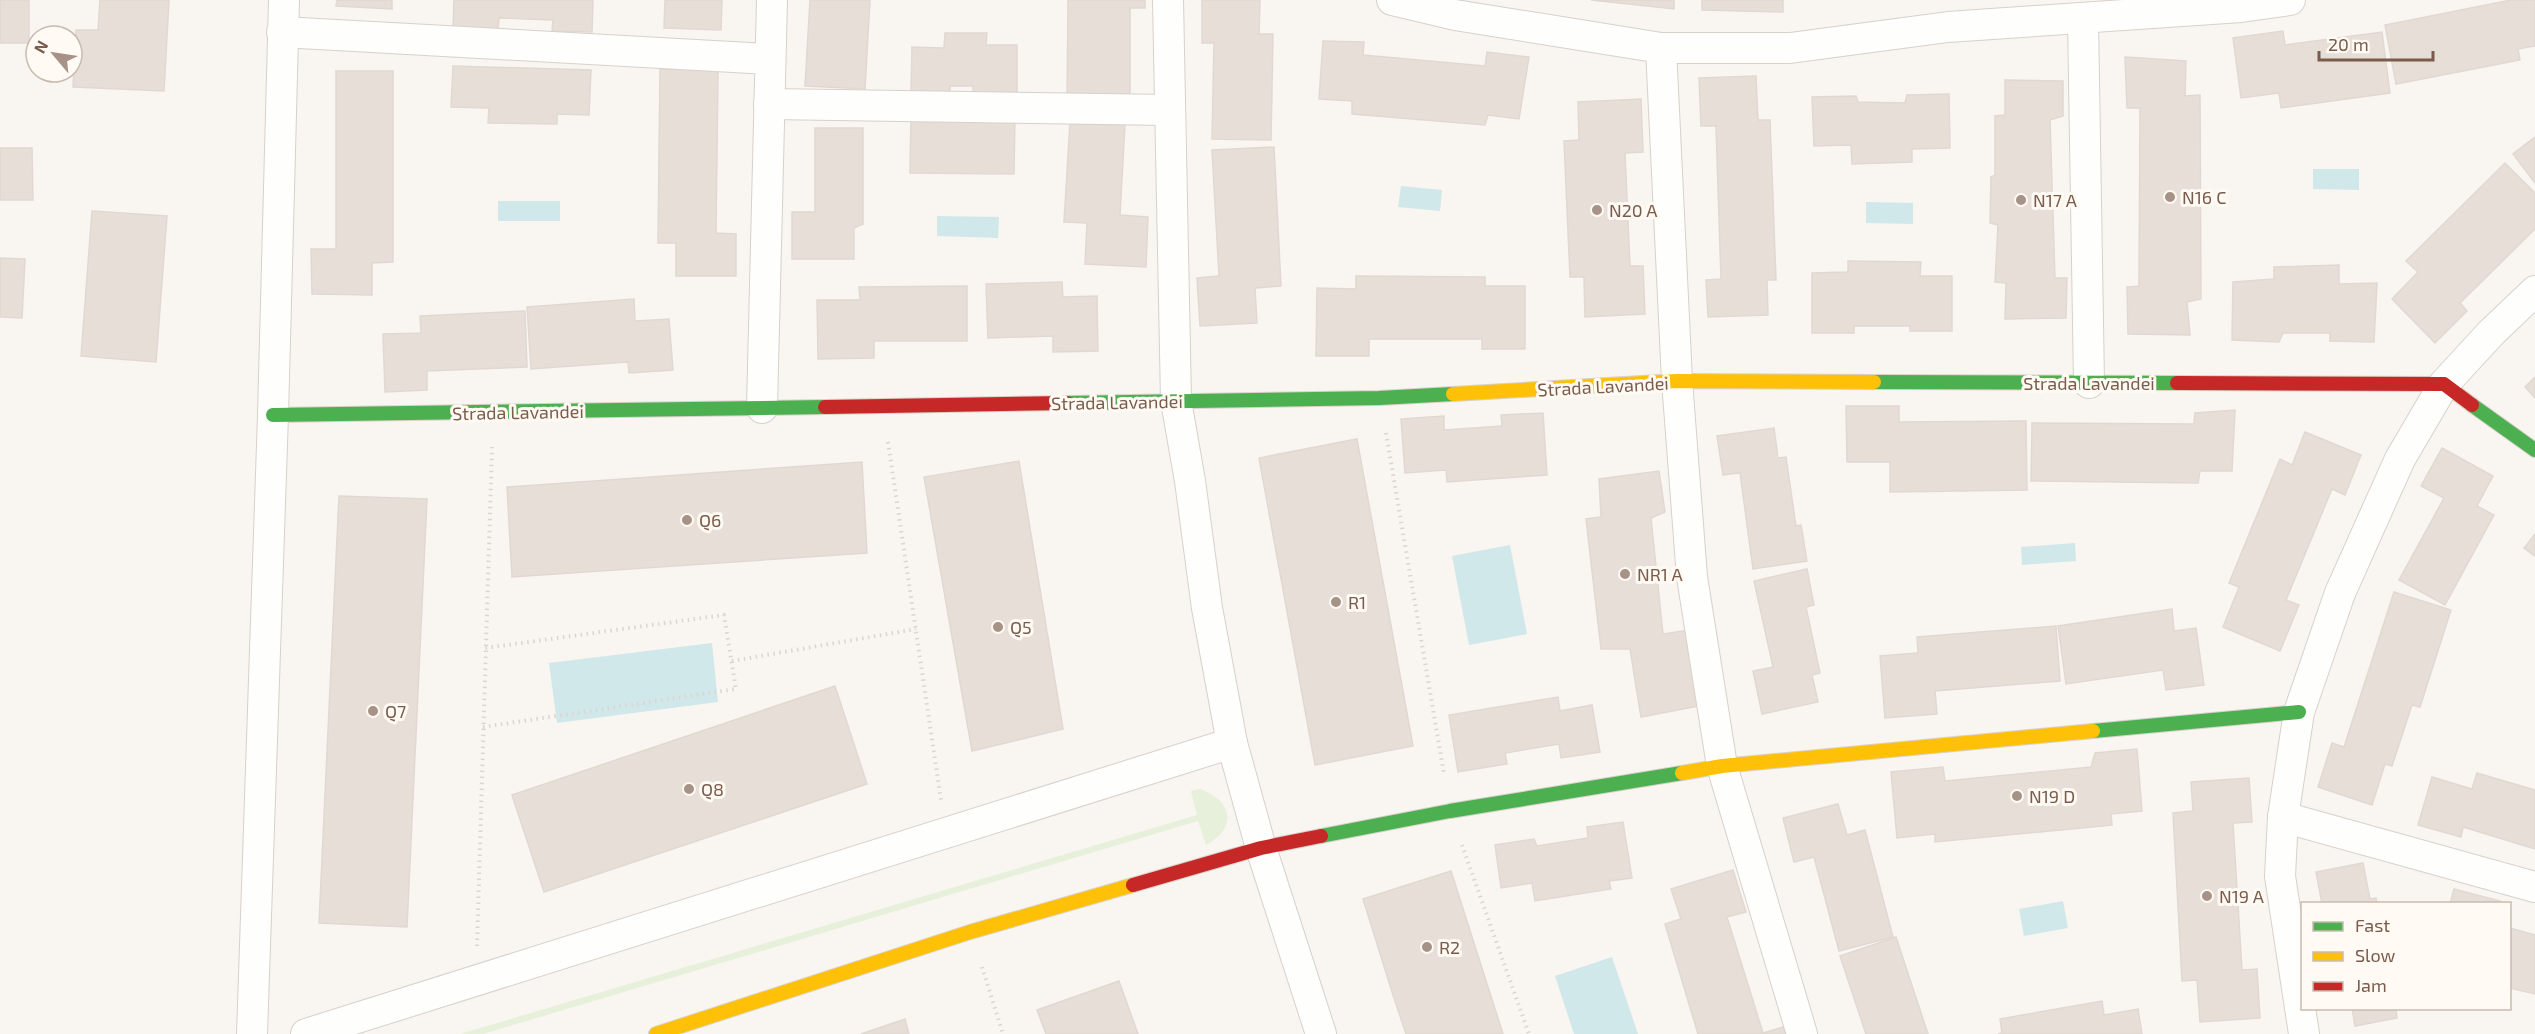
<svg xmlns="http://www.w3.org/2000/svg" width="2535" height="1034" font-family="'Exo 2',sans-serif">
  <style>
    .green { fill: #e7f0db }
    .water { fill: #d0e8ea }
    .building { fill: #e6ded7; stroke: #e2d8d2; stroke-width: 1.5 }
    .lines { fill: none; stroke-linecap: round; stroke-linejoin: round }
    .street-casing { stroke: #d7d1cb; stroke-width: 32 }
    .fast-casing { stroke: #d9d2cb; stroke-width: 16 }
    .slow-casing { stroke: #d9d2cb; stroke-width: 16 }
    .jam-casing { stroke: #d9d2cb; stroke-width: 16 }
    .path { stroke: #dcd5d0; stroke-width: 4; stroke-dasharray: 1.5 4.5; stroke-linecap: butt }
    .street { stroke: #fefefd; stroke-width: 30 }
    .fast { stroke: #4caf50; stroke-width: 14 }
    .slow { stroke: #ffc107; stroke-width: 14 }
    .jam { stroke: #c62828; stroke-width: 14 }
    .poi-dot { fill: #a69286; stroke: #fffaf3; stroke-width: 2 }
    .labels { text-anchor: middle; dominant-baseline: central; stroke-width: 6; stroke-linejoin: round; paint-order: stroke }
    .poi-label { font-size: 18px; fill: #7a5c4d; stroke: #fffaf3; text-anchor: start }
    .street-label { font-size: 18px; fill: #7a5c4d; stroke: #fffaf3 }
  </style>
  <rect width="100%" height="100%" fill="#f9f5f0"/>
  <!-- green -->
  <path class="green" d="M1200,789C1233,801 1238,828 1206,845L1198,821L483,1034H460L1197,815L1191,791Z"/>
  <!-- water -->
  <g class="water">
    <path d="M2313,169H2359V190L2313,189Z"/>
    <path d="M1401,186L1442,190L1440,211L1398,207Z"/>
    <rect x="498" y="201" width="62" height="20"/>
    <path d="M1866,202L1913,203V224L1866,223Z"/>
    <path d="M937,216L999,217L998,238L937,236Z"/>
    <path d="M2075,543L2076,561L2022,565L2021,547Z"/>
    <path d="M1510,545L1527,634L1469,645L1452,556Z"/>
    <path d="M712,643L718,702L557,723L549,663Z"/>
    <path d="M2063,901L2068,928L2024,936L2019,909Z"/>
    <path d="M1612,957L1638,1034H1574L1555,976Z"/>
  </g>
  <!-- building -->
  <g class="building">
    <rect x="0" y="0" width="29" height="43"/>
    <path d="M100,0H169L164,91L73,87L76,30H98Z"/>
    <path d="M337,0H392V9L336,6Z"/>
    <path d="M454,0H593L592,32L552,31L553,20L499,18L498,31L453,29Z"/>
    <path d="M665,0H722L721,30L664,28Z"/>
    <path d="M810,0H870L865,89L805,86Z"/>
    <path d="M1068,0H1145V8H1130V104H1067Z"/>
    <path d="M1202,0H1260L1259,34H1273L1271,140L1212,139L1214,43H1202Z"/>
    <path d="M1591,0H1674V9Z"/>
    <path d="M1702,0H1783V12L1702,10Z"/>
    <path d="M2511,0H2535V46L2518,49L2520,60L2396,84L2385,25Z"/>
    <path d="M2283,31L2285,45L2382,32L2390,93L2281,108L2279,93L2241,98L2233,38Z"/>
    <path d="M945,33H987L986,45H1017V99H973V86H950V94H911L912,47L944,48Z"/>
    <path d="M1323,41L1364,42L1363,55L1485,66L1487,52L1529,57L1519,119L1488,115L1485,125L1352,114V101L1319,99Z"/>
    <path d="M2125,57L2186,61L2185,96L2200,95L2201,299L2187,302L2190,335L2128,334L2127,287L2139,286L2140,108H2127Z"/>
    <path d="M453,66L591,70L589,115L557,114V124L488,123L489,108L451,107Z"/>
    <path d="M660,69L718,70L716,233L736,234V276H676V243H658Z"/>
    <path d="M336,71H393V262L372,263V295L312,294L311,249H336Z"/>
    <path d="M1756,76L1758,120H1770L1776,280H1767L1768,315L1708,317L1706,280L1721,279L1716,126H1701L1699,78Z"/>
    <path d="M2005,80L2063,81V116L2050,120L2055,278H2067L2066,318L2005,319L2006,283L1995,282L1998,225L1990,223L1991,177L1995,175V116L2005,115Z"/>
    <path d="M1949,94L1950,148L1912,149V162L1852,164L1851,145L1814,146L1812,97L1856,96L1858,102L1905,103L1907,95Z"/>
    <path d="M1641,99L1643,152L1625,153L1630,266H1643L1645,314L1585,317L1584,277H1570L1564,141L1579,140L1578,102Z"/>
    <path d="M911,116L1015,117L1014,174L910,173Z"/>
    <path d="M1070,122L1125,125L1120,215L1148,217L1146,267L1085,264L1087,223L1064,222Z"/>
    <path d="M815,128H863V224L854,228V259H792V212H815Z"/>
    <path d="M2535,137V183L2513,154Z"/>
    <path d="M1274,147L1281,286L1255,288L1257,323L1200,326L1197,278L1219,276L1212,150Z"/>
    <path d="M0,148H32L33,200H0Z"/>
    <path d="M2505,163L2535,193V229L2460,303L2467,311L2435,343L2392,299L2418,272L2406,261Z"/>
    <path d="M92,211L167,216L156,362L81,356Z"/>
    <path d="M0,258L25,259L22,318L0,317Z"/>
    <path d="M1848,261L1921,262L1920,276H1952V331H1910V326H1854V333H1812V273L1848,272Z"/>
    <path d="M2339,265V284L2377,283L2374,342L2330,341V333H2283L2279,342L2232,340L2233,282L2274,279V267Z"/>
    <path d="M1356,276L1485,277V286H1525V349H1482V339H1369V356H1316L1317,288L1356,289Z"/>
    <path d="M1062,282L1063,297L1097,296L1098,351L1053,352V336L988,338L986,284Z"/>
    <path d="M967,286V341H874V358L818,359L817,300H860L859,287Z"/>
    <path d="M634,299L635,321L669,319L673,370L629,373L628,362L531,369L527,307Z"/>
    <path d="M525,311L527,367L427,371V390L385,392L383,334L421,333L420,316Z"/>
    <path d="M2535,377V398L2525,387Z"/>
    <path d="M1846,406H1899V422L2026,421L2027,490L1890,492V462H1847Z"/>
    <path d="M2235,410L2232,471H2200L2198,483L2031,481L2032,423L2194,424L2195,413Z"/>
    <path d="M1543,413L1547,475L1447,482L1446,470L1405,473L1401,419L1444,416V430L1502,426L1501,415Z"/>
    <path d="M1774,428L1778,458L1786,457L1796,526L1801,525L1807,561L1753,569L1740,473L1723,475L1717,436Z"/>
    <path d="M2305,432L2361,455L2345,495L2332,489L2286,600L2299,605L2280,651L2223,627L2239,587L2229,583L2280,459L2292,465Z"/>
    <path d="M1357,439L1413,746L1315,765L1259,458Z"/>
    <path d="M2442,448L2493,476L2477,506L2494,515L2445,605L2399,580L2444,498L2421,486Z"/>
    <path d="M1019,461L1063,729L972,751L924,477Z"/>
    <path d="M862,462L867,553L512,577L507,487Z"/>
    <path d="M1659,471L1665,512L1651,518L1663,634L1689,630L1699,706L1641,717L1630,649H1601L1586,519L1601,517L1599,479Z"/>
    <path d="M339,496L427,499L407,927L319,923Z"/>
    <path d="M2535,534V556L2524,548Z"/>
    <path d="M1807,569L1814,605L1806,607L1820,673L1812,675L1818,702L1762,714L1753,671L1773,667L1754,581Z"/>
    <path d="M2394,592L2451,610L2420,707L2412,705L2392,766L2385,764L2372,805L2318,787L2332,743L2344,747Z"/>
    <path d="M2172,609L2174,631L2196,628L2204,685L2166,690L2163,670L2066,684L2058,626Z"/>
    <path d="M2056,626L2060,681L1935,691L1937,714L1885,718L1880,656L1918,653L1917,637Z"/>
    <path d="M835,686L867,784L544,892L512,795Z"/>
    <path d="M1558,697L1560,711L1592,705L1600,752L1561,758L1559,744L1505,753L1507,764L1458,772L1449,715Z"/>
    <path d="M2137,749L2142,811L2111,814L2112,825L1935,842V834L1897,838L1891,772L1943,767L1945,781L2091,767L2095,753Z"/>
    <path d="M2477,773L2535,790V849L2463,827L2461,837L2418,825L2432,777L2472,789Z"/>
    <path d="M2249,778L2252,822L2233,823L2242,970L2257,969L2260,1018L2200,1022L2197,980L2182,981L2173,813L2193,811L2191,782Z"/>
    <path d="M1838,804L1847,835L1865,830L1893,937L1839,951L1814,857L1794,862L1783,818Z"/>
    <path d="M1623,822L1632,878L1609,881L1611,889L1535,901L1532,883L1501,888L1495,845L1534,839L1537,846L1588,838L1587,827Z"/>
    <path d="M2363,863L2370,899L2376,898L2377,904H2322L2316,872Z"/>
    <path d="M1733,870L1746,912L1727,917L1763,1033L1787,1026L1790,1034H1698L1665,924L1681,919L1671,889Z"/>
    <path d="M1451,871L1503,1034H1406L1393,995L1363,899Z"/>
    <path d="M2454,889L2500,901L2499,904H2450Z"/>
    <path d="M2510,928L2535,935V994L2510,988Z"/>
    <path d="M1896,937L1928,1034H1866L1840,956Z"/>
    <path d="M1119,981L1138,1034H1046L1037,1010Z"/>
    <path d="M2102,1001L2104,1015L2138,1009L2142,1034H1998L2002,1033L2000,1019Z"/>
    <path d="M2352,1008H2396L2397,1018L2355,1026Z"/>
    <path d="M905,1019L909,1034H861Z"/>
  </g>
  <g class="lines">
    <defs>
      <g id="street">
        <path d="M1168,0L1176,401L1190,481L1207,608L1232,743L1261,848L1321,1034"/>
        <path d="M1392,0L1455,15L1661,48H1790L1948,27L2241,7L2290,0"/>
        <path d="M2083,19L2089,383"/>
        <path d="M282,32L770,59"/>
        <path d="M1661,48L1677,381L1692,577L1722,766L1802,1034"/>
        <path d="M769,104L1169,110"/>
        <path d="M762,408L772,0"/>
        <path d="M2283,817L2535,887"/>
        <path d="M252,1034L273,415L284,0"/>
        <path d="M306,1034L1232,743"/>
        <path d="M2304,1034L2280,876L2283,817L2299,712L2340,593L2400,459L2444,384L2491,333L2535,291"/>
      </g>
      <g id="fast">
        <path d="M1874,382L2177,383"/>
        <path d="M1067,403L1379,398L1453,394"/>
        <path d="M2472,405L2535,450"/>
        <path d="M273,415L825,407"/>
        <path d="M2093,731L2299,712"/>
        <path d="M1321,836L1450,811L1682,773"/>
      </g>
      <g id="slow">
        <path d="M1453,394L1677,381L1874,382"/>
        <path d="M1682,773L1722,766L2093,731"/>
        <path d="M656,1034L970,932L1133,885"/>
      </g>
      <g id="jam">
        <path d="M2177,383L2444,384L2472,405"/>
        <path d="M825,407L1067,403"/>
        <path d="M1133,885L1261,848L1321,836"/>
      </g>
    </defs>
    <!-- street casing -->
    <use href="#street" class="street-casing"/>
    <!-- fast casing -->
    <use href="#fast" class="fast-casing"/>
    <!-- slow casing -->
    <use href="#slow" class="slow-casing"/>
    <!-- jam casing -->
    <use href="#jam" class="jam-casing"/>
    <!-- path -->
    <g class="path">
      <path d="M1386,433L1444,774"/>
      <path d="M888,442L941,800"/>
      <path d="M732,661L916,629"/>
      <path d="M483,727L736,689L724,615L485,648"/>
      <path d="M1462,845L1529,1034"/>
      <path d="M477,946L492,447"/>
      <path d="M982,967L1003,1034"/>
    </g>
    <!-- street -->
    <use href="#street" class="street"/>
    <!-- fast -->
    <use href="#fast" class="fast"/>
    <!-- slow -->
    <use href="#slow" class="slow"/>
    <!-- jam -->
    <use href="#jam" class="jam"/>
  </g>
  <!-- markers -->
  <g class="poi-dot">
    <circle cx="2170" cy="197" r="6"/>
    <circle cx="2021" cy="200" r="6"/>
    <circle cx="1597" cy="210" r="6"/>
    <circle cx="687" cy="520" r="6"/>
    <circle cx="1625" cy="574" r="6"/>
    <circle cx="1336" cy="602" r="6"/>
    <circle cx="998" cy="627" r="6"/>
    <circle cx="373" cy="711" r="6"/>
    <circle cx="689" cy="789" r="6"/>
    <circle cx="2017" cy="796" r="6"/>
    <circle cx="2207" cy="896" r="6"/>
    <circle cx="1427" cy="947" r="6"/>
  </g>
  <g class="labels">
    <!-- poi labels -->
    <g class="poi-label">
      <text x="2182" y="197">N16 C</text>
      <text x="2033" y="200">N17 A</text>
      <text x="1609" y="210">N20 A</text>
      <text x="699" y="520">Q6</text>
      <text x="1637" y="574">NR1 A</text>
      <text x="1348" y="602">R1</text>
      <text x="1010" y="627">Q5</text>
      <text x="385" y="711">Q7</text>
      <text x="701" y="789">Q8</text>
      <text x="2029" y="796">N19 D</text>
      <text x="2219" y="896">N19 A</text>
      <text x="1439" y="947">R2</text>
    </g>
    <!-- street labels -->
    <g class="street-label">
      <text x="2089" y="383">Strada Lavandei</text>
      <text transform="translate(1603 386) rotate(-3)">Strada Lavandei</text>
      <text transform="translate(1117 402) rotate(-1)">Strada Lavandei</text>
      <text transform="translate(518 412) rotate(-1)">Strada Lavandei</text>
    </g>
  </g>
  <!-- legend -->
  <rect x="2301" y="902" width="210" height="108" fill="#fffaf3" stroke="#cabbb1" stroke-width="1.5"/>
  <rect x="2313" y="922" width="30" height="9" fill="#4caf50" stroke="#cabbb1" stroke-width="1.5"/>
  <text x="2355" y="932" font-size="18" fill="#7a5c4d">Fast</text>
  <rect x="2313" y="952" width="30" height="9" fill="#ffc107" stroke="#cabbb1" stroke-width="1.5"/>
  <text x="2355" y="962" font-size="18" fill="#7a5c4d">Slow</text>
  <rect x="2313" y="982" width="30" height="9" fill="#c62828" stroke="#cabbb1" stroke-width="1.5"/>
  <text x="2355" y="992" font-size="18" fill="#7a5c4d">Jam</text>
  <!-- north arrow -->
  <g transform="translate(54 54) rotate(299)"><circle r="28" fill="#fffaf3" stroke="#cabbb1" stroke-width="1.5"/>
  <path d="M0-4.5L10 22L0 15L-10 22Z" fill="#a69286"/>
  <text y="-9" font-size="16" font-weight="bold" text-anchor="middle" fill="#7a5c4d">N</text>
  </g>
  <!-- scale -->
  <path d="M2319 51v9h114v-9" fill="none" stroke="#7a5c4d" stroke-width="3"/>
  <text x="2328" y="51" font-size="18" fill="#7a5c4d" stroke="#fffaf3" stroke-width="4.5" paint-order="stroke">20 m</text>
</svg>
